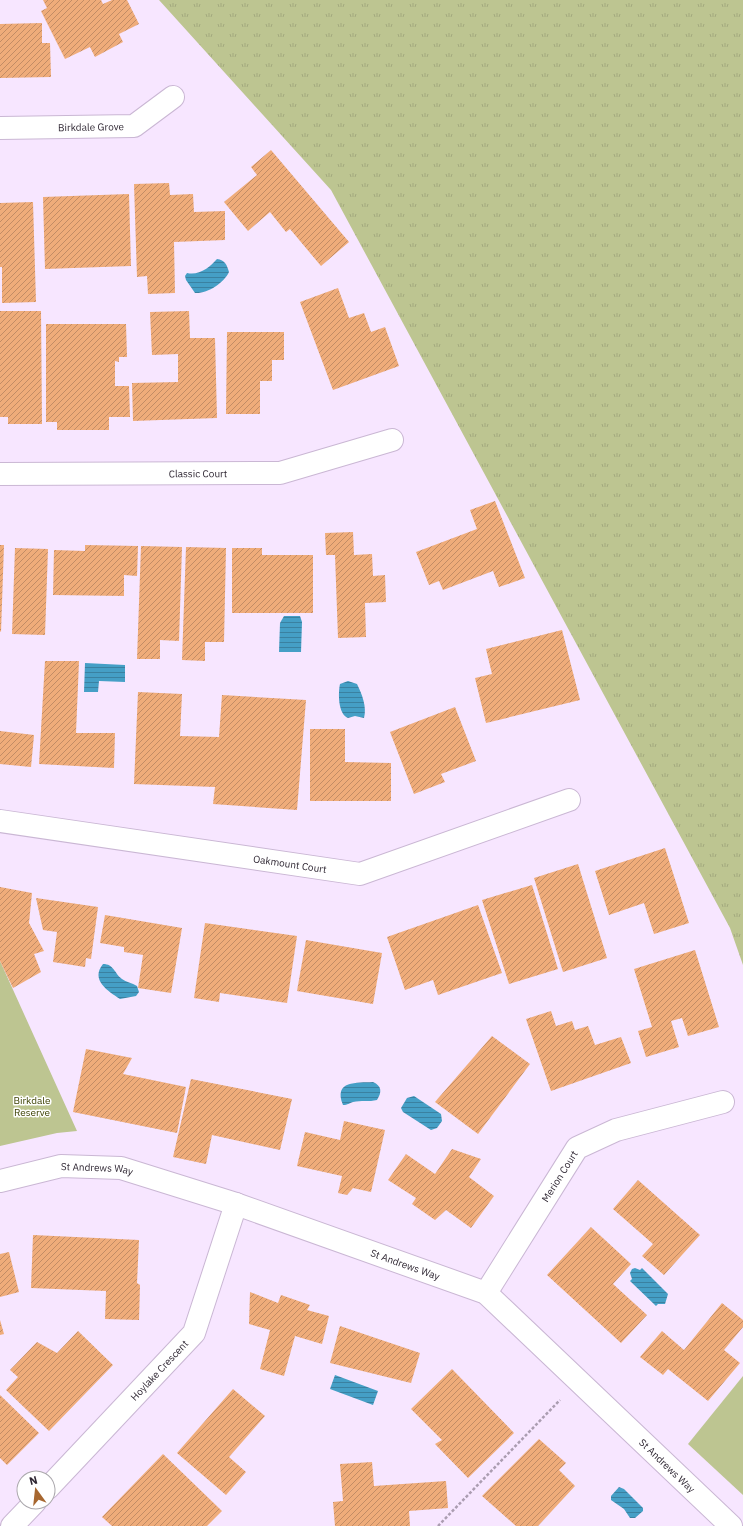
<svg xmlns="http://www.w3.org/2000/svg" width="743" height="1526" font-family="'IBM Plex Sans',sans-serif">
  <style>
    .grass { fill: url(#grass-tufts) }
    .green { fill: #bdc591 }
    .water { fill: url(#water-rules) }
    .building { fill: url(#building-hatch) }
    .lines { fill: none; stroke-linecap: round; stroke-linejoin: round }
    .street-casing { stroke: #cab7d4; stroke-width: 24 }
    .path { stroke: #ab9db1; stroke-width: 2.5; stroke-dasharray: 3 2; stroke-linecap: butt }
    .street { stroke: #fff; stroke-width: 22 }
    .labels { text-anchor: middle; dominant-baseline: central; stroke-width: 3; stroke-linejoin: round; paint-order: stroke }
    .street-label { font-size: 10px; fill: #2e2632; stroke: #fff }
    .park-label { font-size: 10px; fill: #3b4000; stroke: #fff }
  </style>
  <defs>
    <pattern id="grass-tufts" width="24" height="20" patternUnits="userSpaceOnUse"><rect width="24" height="20" fill="#bdc591"/><path d="M3 7l-1-3M5 7V3M7 7l1-3M15 17l-1-3M17 17v-4M19 17l1-3" fill="none" stroke="#a3a97e"/></pattern>
    <pattern id="water-rules" width="6" height="5" patternUnits="userSpaceOnUse"><rect width="6" height="5" fill="#459fc6"/><path d="M0 2.5h6" fill="none" stroke="#3a81a1"/></pattern>
    <pattern id="building-hatch" width="6" height="6" patternUnits="userSpaceOnUse"><rect width="6" height="6" fill="#efac7a"/><path d="M-1 1l2-2M0 6l6-6M5 7l2-2" fill="none" stroke="#c28c65"/></pattern>
  </defs>
  <rect width="100%" height="100%" fill="#f7e6ff"/>
  <!-- grass -->
  <path class="grass" d="M159,0H743V965L730,928L331,190Z"/>
  <!-- green -->
  <g class="green">
    <path d="M0,961L77,1131L57,1133L0,1146Z"/>
    <path d="M743,1376V1495L688,1444Z"/>
  </g>
  <!-- water -->
  <g class="water">
    <path d="M217,259C225,260 227,265 229,272C224,283 207,294 195,293L186,280L185,276L187,273C199,276 210,267 217,259Z"/>
    <path d="M284,616H300L302,622L301,652H279L280,623Z"/>
    <path d="M85,663L125,665V682L99,681L98,692H84Z"/>
    <path d="M348,681L357,684C362,694 367,707 364,718L355,716L348,718C338,714 338,693 340,684Z"/>
    <path d="M103,964C114,964 114,973 122,979C126,982 132,983 137,986L139,992L136,996L120,999C108,991 90,980 103,964Z"/>
    <path d="M373,1082C382,1086 382,1092 377,1100C369,1102 361,1100 353,1102C349,1103 348,1105 343,1105C333,1080 357,1083 373,1082Z"/>
    <path d="M414,1096L441,1114L442,1121L437,1128L431,1130L403,1112L401,1108L407,1098Z"/>
    <path d="M635,1268L640,1270L642,1268L668,1294L665,1304H658L656,1306L630,1281L632,1279L630,1273L632,1269Z"/>
    <path d="M335,1375L378,1391L373,1405L330,1389Z"/>
    <path d="M619,1487L624,1489L643,1508V1511L635,1518H630L624,1509L611,1500V1496Z"/>
  </g>
  <!-- building -->
  <g class="building">
    <path d="M43,0H101L103,4L112,0H127L139,24L119,34L123,42L95,57L90,47L65,59L41,11L47,8Z"/>
    <path d="M42,23V43H50L51,77L0,78V24Z"/>
    <path d="M271,150L349,242L321,266L290,229L286,232L270,212L248,231L224,202L257,175L251,167Z"/>
    <path d="M169,183L170,195L193,194L194,212L225,211V240L174,242L175,293L148,294L147,276L137,277L134,184Z"/>
    <path d="M129,194L131,266L45,269L43,197Z"/>
    <path d="M33,202L36,302L2,303V267H0V203Z"/>
    <path d="M338,288L349,318L364,313L371,332L385,327L399,366L333,390L300,302Z"/>
    <path d="M0,311H41L42,424H8V417H0Z"/>
    <path d="M189,311L190,338H215L217,418L133,421L132,383L178,382V354L152,355L150,312Z"/>
    <path d="M46,324H126L127,357H119V362L115,361V386H129L130,417H109V430H57V422H46Z"/>
    <path d="M227,332H284V360H272V381H260V414H226Z"/>
    <path d="M495,501L525,578L499,587L493,571L443,590L439,581L429,585L416,552L477,529L470,510Z"/>
    <path d="M353,532L354,555L372,554L373,576L385,575L386,602L365,603L366,637L338,638L335,555H326L325,533Z"/>
    <path d="M0,545H4L1,632L0,631Z"/>
    <path d="M85,545L138,546L137,576L124,575V596L53,595L54,550L85,551Z"/>
    <path d="M141,546L182,547L179,641L160,640V659H137Z"/>
    <path d="M186,547L226,548L224,642H205V661L182,660Z"/>
    <path d="M15,548L48,549L45,635L12,634Z"/>
    <path d="M232,548H262V555H313V613H232Z"/>
    <path d="M562,630L580,700L486,723L475,678L492,674L486,649Z"/>
    <path d="M45,661H79L76,733H115L114,768L39,764Z"/>
    <path d="M138,692L182,694L180,736L219,737L222,695L306,700L297,810L213,804L215,787L134,784Z"/>
    <path d="M455,707L476,761L441,774L445,782L414,794L390,732Z"/>
    <path d="M310,729H345V762L391,763V801H310Z"/>
    <path d="M0,731L34,735L31,767L0,764Z"/>
    <path d="M665,848L689,923L654,934L644,903L609,915L595,871Z"/>
    <path d="M578,864L607,958L563,972L534,878Z"/>
    <path d="M532,885L558,969L509,984L482,900Z"/>
    <path d="M0,887L32,893L29,923L44,951L34,954L41,972L13,988L0,961Z"/>
    <path d="M36,898L98,907L91,959L86,958L85,967L53,962L57,932L43,930Z"/>
    <path d="M478,905L502,973L438,995L433,980L405,990L387,937Z"/>
    <path d="M105,915L182,928L171,993L138,988L143,955L124,952V947L100,943Z"/>
    <path d="M205,923L297,936L287,1003L220,993L219,1002L194,998Z"/>
    <path d="M306,940L382,953L373,1004L297,991Z"/>
    <path d="M695,950L719,1027L688,1036L682,1018L671,1021L679,1047L646,1057L638,1031L652,1027L634,969Z"/>
    <path d="M551,1011L556,1026L572,1021L575,1030L588,1026L595,1045L621,1037L631,1063L551,1091L526,1019Z"/>
    <path d="M492,1036L530,1064L478,1134L435,1102Z"/>
    <path d="M86,1049L132,1058L123,1074L186,1087L177,1133L73,1112Z"/>
    <path d="M191,1079L292,1099L280,1150L212,1135L206,1164L173,1157Z"/>
    <path d="M344,1121L385,1130L371,1192L353,1188L347,1195L338,1193L342,1176L297,1166L305,1132L340,1140Z"/>
    <path d="M452,1149L481,1159L469,1177L494,1196L471,1228L446,1210L435,1220L412,1204L416,1198L388,1180L406,1154L435,1174Z"/>
    <path d="M638,1180L700,1235L664,1275L642,1256L653,1244L613,1209Z"/>
    <path d="M591,1227L631,1264L613,1284L647,1315L621,1343L547,1275Z"/>
    <path d="M33,1235L139,1240L137,1283L140,1285L139,1320L105,1319L106,1291L31,1288Z"/>
    <path d="M9,1252L19,1292L0,1297V1254Z"/>
    <path d="M250,1292L278,1303L281,1295L310,1305L307,1310L329,1316L322,1344L295,1336L284,1376L260,1369L270,1330L249,1324Z"/>
    <path d="M722,1303L743,1320V1327L724,1350L740,1363L708,1401L668,1369L663,1375L640,1357L662,1331L684,1350Z"/>
    <path d="M0,1320L4,1334L0,1335Z"/>
    <path d="M340,1326L420,1353L411,1383L330,1363Z"/>
    <path d="M78,1331L113,1365L49,1431L6,1390L18,1377L10,1370L37,1342L57,1353Z"/>
    <path d="M452,1369L514,1433L468,1478L435,1444L442,1440L411,1409Z"/>
    <path d="M233,1389L265,1416L229,1457L246,1472L226,1495L177,1453Z"/>
    <path d="M0,1395L39,1433L7,1465L0,1458Z"/>
    <path d="M539,1439L566,1463L559,1470L575,1486L538,1526H516L482,1496Z"/>
    <path d="M163,1454L222,1511L207,1526H112L102,1517Z"/>
    <path d="M372,1462L374,1486L446,1481L448,1508L409,1511L410,1526H335L333,1502L343,1501L340,1464Z"/>
  </g>
  <g class="lines">
    <defs>
      <g id="street">
        <path id="s1" d="M0,128L134,126L173,97"/>
        <path id="s2" d="M0,474L280,473L392,440"/>
        <path id="s3" d="M0,821L360,874L569,800"/>
        <path id="s4" d="M0,1181L61,1166L121,1168L236,1204L486,1293L731,1526"/>
        <path id="s5" d="M486,1293L577,1148L616,1130L723,1102"/>
        <path id="s6" d="M48,1488L194,1333L236,1204"/>
        <path d="M12,1526L35,1502"/>
      </g>
    </defs>
    <!-- street casing -->
    <use href="#street" class="street-casing"/>
    <!-- path -->
    <path class="path" d="M438,1526L560,1400"/>
    <!-- street -->
    <use href="#street" class="street"/>
  </g>
  <g class="labels">
    <!-- street labels -->
    <g class="street-label">
      <text stroke="none"><textPath href="#s1" startOffset="91">Birkdale Grove</textPath></text>
      <text stroke="none"><textPath href="#s2" startOffset="198">Classic Court</textPath></text>
      <text stroke="none"><textPath href="#s3" startOffset="293">Oakmount Court</textPath></text>
      <text stroke="none"><textPath href="#s4" startOffset="99">St Andrews Way</textPath></text>
      <text stroke="none"><textPath href="#s5" startOffset="138">Merion Court</textPath></text>
      <text stroke="none"><textPath href="#s4" startOffset="423">St Andrews Way</textPath></text>
      <text stroke="none"><textPath href="#s6" startOffset="162">Hoylake Crescent</textPath></text>
      <text stroke="none"><textPath href="#s4" startOffset="759">St Andrews Way</textPath></text>
    </g>
    <!-- park labels -->
    <g class="park-label">
      <text x="32" y="1100">Birkdale<tspan x="32" dy="12">Reserve</tspan></text>
    </g>
  </g>
  <!-- north arrow -->
  <g transform="translate(36 1490) rotate(345)"><circle r="19" fill="#ffffff" stroke="#aba8ad"/>
  <path d="M0-3L7 15L0 10L-7 15Z" fill="#a76730"/>
  <text y="-6" font-size="11" font-weight="bold" text-anchor="middle" fill="#2e2632">N</text>
  </g>
</svg>
